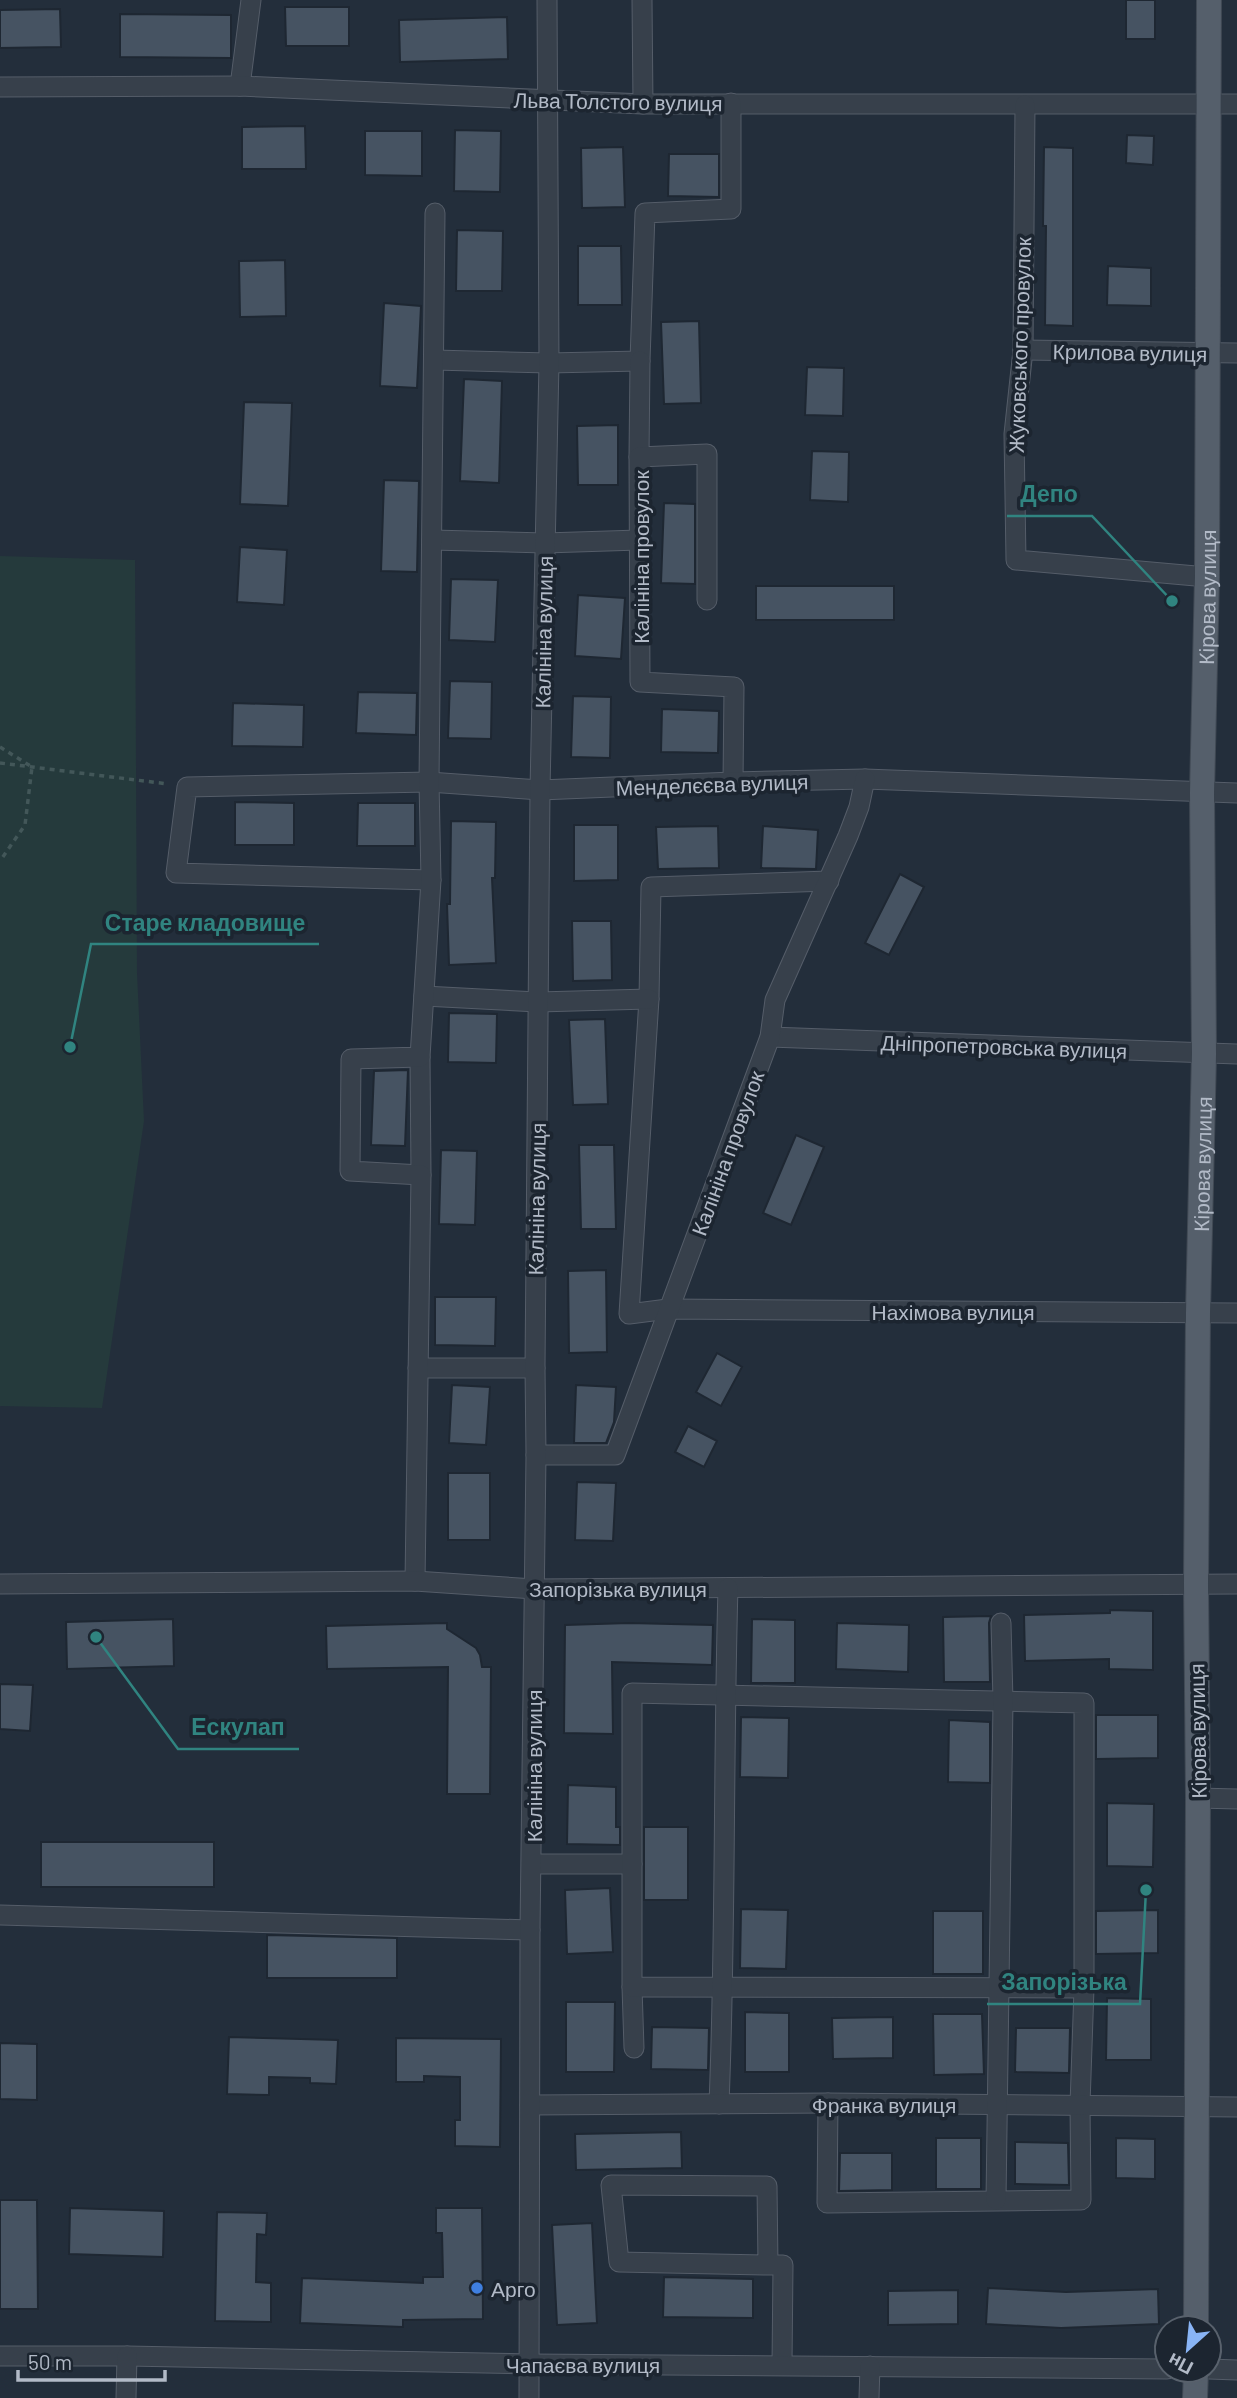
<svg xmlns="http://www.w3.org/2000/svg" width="1237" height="2398" font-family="Barlow,sans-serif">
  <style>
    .green { fill: #253a3c }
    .building { fill: #465362; stroke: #1e2732; stroke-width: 2 }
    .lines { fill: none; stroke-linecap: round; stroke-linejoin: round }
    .minor-casing { stroke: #555d69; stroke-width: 21 }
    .major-casing { stroke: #404954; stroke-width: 26 }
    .path { stroke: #435759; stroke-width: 3.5; stroke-dasharray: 5 5; stroke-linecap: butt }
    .minor { stroke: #37404b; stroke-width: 19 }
    .major { stroke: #555f6b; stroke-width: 24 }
    .shop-dot { fill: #3f7fe0; stroke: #1c2530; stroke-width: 2.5 }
    .labels { text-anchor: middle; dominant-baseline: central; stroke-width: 7; stroke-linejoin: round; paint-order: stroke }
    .street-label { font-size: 21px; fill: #b2bac7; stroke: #1c2530 }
    .poi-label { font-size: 21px; fill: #b2bac7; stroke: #1c2530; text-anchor: start }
    .leader { fill: none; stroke: #308480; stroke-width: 2.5 }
    .callout-dot { fill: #308480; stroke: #1c2530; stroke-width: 2.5 }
    .callout-label { font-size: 23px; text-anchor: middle; font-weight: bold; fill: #308480; stroke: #1c2530; stroke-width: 7; stroke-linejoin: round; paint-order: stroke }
  </style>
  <rect width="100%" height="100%" fill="#232e3b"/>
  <!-- green -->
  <path class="green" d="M0,556L135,560L137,973L144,1121L102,1408L0,1406Z"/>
  <!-- building -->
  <g class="building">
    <rect x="1126" y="0" width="29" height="39"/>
    <path d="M285,7H349V46H286Z"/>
    <path d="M60,9L61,47L0,48V10Z"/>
    <path d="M120,14L231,15V58L120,57Z"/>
    <path d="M507,17L508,59L400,62L399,20Z"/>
    <path d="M305,126L306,169H242V127Z"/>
    <path d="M455,130L501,131L500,192L454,191Z"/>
    <path d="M365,131H422V176L365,175Z"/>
    <path d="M1127,135L1154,136L1153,165L1126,163Z"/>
    <path d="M623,147L625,207L582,208L581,148Z"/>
    <path d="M1044,147L1073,148V326L1045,325L1046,226H1043Z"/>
    <path d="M669,154H719V197L668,196Z"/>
    <path d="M457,230L503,231L502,291H456Z"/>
    <path d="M578,246H621L622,305H578Z"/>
    <path d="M285,260L286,316L240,317L239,261Z"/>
    <path d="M1108,266L1151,268V306L1107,305Z"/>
    <path d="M384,303L421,306L417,388L380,386Z"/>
    <path d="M699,321L701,403L664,404L661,322Z"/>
    <path d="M807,367L844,368L843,416L805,415Z"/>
    <path d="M464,379L502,381L499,483L460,481Z"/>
    <path d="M244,402L292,403L288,506L240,504Z"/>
    <path d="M618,425V485H578L577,426Z"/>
    <path d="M812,451L849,452L848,502L810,500Z"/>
    <path d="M384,480L419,481L417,572L381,571Z"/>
    <path d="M664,503L695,504V584L661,583Z"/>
    <path d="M240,547L287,550L284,605L237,602Z"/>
    <path d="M451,579L498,580L495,642L449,640Z"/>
    <rect x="756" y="586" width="138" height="34"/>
    <path d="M578,595L625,598L621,659L575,656Z"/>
    <path d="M450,681L492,682L491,739L448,738Z"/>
    <path d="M358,692L417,693L416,735L356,733Z"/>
    <path d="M573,696L611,697L610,758L571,757Z"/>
    <path d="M233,703L304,705L303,747L232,746Z"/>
    <path d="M662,709L719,711L718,753L661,752Z"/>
    <path d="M235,802L294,803V845H235Z"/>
    <path d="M358,803H415V846H357Z"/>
    <path d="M451,821L496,822L495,878H492L496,963L449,965L447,904H450Z"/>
    <path d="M574,825H618V880L574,881Z"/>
    <path d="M718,826L719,868L658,869L656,827Z"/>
    <path d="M763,826L818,830L816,869L761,868Z"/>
    <path d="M900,874L924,887L889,955L865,943Z"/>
    <path d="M572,921H611L612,980L573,981Z"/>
    <path d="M449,1013L497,1014L496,1063L448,1062Z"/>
    <path d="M605,1019L608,1104L573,1105L569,1020Z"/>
    <path d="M408,1070L405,1146L371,1145L374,1071Z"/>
    <path d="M796,1135L824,1147L791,1225L763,1213Z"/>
    <path d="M579,1145H614L616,1229H581Z"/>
    <path d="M441,1150L477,1151L475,1225L439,1224Z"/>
    <path d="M606,1270L607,1352L569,1353L568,1271Z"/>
    <path d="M435,1297H496L495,1346L435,1345Z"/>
    <path d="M717,1353L742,1367L721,1406L696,1392Z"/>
    <path d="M452,1385L490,1387L486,1445L449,1443Z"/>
    <path d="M576,1385L616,1387L614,1422L606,1443H574Z"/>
    <path d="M688,1426L717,1441L704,1467L675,1452Z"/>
    <rect x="448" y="1473" width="42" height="67"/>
    <path d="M577,1482L616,1483L613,1541L575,1540Z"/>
    <path d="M1110,1610L1153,1611V1670L1109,1669V1659L1025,1661L1024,1615L1110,1613Z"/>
    <path d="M991,1616L989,1623L990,1682H944L943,1617Z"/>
    <path d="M173,1619L174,1666L67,1669L66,1622Z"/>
    <path d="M752,1619L795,1620V1683H751Z"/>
    <path d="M447,1623V1629L476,1648L480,1655L482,1667H491L490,1794H447L448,1667L327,1669L326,1626Z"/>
    <path d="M629,1623L713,1625L712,1665L612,1662L613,1734L564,1733L565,1625Z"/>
    <path d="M837,1623L909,1625L908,1672L836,1669Z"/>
    <path d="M0,1684L33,1685L30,1731L0,1729Z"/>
    <path d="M1096,1715H1158V1758L1096,1759Z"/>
    <path d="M741,1717L789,1718L788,1778L740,1777Z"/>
    <path d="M949,1720L990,1722V1783L948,1782Z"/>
    <path d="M568,1785L616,1787V1827H620V1845L567,1844Z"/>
    <path d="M1107,1803L1154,1804L1153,1867L1107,1866Z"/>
    <rect x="644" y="1827" width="44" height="73"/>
    <rect x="41" y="1842" width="173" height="45"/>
    <path d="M610,1888L613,1952L567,1954L565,1890Z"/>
    <path d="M741,1909L788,1910L786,1969L740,1968Z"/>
    <path d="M1158,1910V1953L1096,1954V1911Z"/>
    <rect x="933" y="1911" width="50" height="63"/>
    <path d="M267,1935L397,1938V1978H267Z"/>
    <path d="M1107,1998L1151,1999V2060H1106Z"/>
    <path d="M566,2002H615L614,2072H566Z"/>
    <path d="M745,2012L789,2013V2072H745Z"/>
    <path d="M933,2014H982L984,2074L934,2075Z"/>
    <path d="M893,2017V2058L833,2059L832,2018Z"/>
    <path d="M652,2027L709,2028L708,2070L651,2069Z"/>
    <path d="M1016,2028H1070L1069,2073L1015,2072Z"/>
    <path d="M229,2037L338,2040L336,2084L310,2083V2078L269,2077V2095L227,2094Z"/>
    <path d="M396,2038L501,2039L500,2147L455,2146V2120H460V2077L424,2076V2082H396Z"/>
    <path d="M0,2043L37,2044V2100L0,2099Z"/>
    <path d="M681,2132L682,2168L576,2170L575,2134Z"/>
    <rect x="936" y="2138" width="45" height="51"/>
    <path d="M1116,2138L1155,2139V2179L1116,2178Z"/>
    <path d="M1015,2142L1068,2143L1069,2185L1015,2184Z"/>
    <path d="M840,2153H892V2190L839,2191Z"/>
    <path d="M0,2200H37L38,2309H0Z"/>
    <path d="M70,2208L164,2211L163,2257L69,2254Z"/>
    <path d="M436,2208H482L483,2319L403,2320V2327L300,2323L302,2278L423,2283V2277H443L442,2233H436Z"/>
    <path d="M217,2212L267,2213L266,2235L257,2234L256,2282L271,2283V2322L215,2321Z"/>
    <path d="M592,2223L597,2323L557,2325L552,2225Z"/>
    <path d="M664,2277L753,2279V2318L663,2317Z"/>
    <path d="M988,2288L1066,2292L1158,2289L1159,2324L1061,2328L986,2324Z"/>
    <path d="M958,2290V2324L888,2325V2291Z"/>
  </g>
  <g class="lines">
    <defs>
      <g id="minor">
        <path d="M642,0L643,104"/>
        <path d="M240,86L251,0"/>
        <path d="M0,87L240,86L643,104H1237"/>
        <path d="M1025,105L1023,350L1014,434L1016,560L1207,577"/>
        <path d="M1023,350L1237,353"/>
        <path d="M434,360L549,363L640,361L645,213L731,209V103"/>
        <path d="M639,457L640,361"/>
        <path d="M432,540L545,543L639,540"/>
        <path d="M707,600V454L639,457L640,682L734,687L733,782"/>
        <path d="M431,880L176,873L187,787L429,782L540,790L733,782L865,779L1237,793"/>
        <path d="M829,881L651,887L649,999L629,1314L668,1309L1237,1313"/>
        <path d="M424,996L538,1002L649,999"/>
        <path d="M770,1037L1237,1054"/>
        <path d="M420,1057L421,1175"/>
        <path d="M418,1368H535"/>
        <path d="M536,1455H615L770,1037L775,1000L848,836L859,807L865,779"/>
        <path d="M415,1581L421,1175L350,1171L351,1059L420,1057L431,880L429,782L435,213"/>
        <path d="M0,1584L415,1581L534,1589L1237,1584"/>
        <path d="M1198,1798L1237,1799"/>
        <path d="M532,1864H632"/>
        <path d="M0,1915L530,1930"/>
        <path d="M632,1987L634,2048"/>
        <path d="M828,2103L827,2203L1081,2200L1080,2105L1084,1988V1703L632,1693V1987L1084,1988"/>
        <path d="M719,2104C726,1932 723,1760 728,1588"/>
        <path d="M530,2105L828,2103L1237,2107"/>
        <path d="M996,2200L1003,1701L1001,1623"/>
        <path d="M768,2265L767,2186L611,2185L619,2262L768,2265H783L782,2365"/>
        <path d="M0,2356H127L530,2364L1167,2369"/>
        <path d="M1209,2369L1237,2370"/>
        <path d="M126,2398L127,2356"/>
        <path d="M529,2398L530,1930L536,1455L535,1368L540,790L549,363L547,0"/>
        <path d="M869,2398L870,2366"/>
      </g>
      <g id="major">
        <path id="s1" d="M1196,2328L1198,1798L1196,1584L1198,1313L1204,1054L1202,793L1207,577L1209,0"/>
        <path d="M1195,2398L1196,2370"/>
      </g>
    </defs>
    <!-- minor casing -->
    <use href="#minor" class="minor-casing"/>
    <!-- major casing -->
    <use href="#major" class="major-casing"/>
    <!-- path -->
    <g class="path">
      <path d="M0,747L32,767L25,825L0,861"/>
      <path d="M0,763L168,784"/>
    </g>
    <!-- minor -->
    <use href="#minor" class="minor"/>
    <!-- major -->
    <use href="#major" class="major"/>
  </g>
  <!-- markers -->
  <circle class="shop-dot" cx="477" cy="2288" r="7"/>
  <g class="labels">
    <!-- street labels -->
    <g class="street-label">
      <text transform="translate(618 101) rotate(1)">Льва Толстого вулиця</text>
      <text transform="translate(1019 345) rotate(-88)">Жуковського провулок</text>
      <text transform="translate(1130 352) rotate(1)">Крилова вулиця</text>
      <text transform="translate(640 557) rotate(-90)">Калініна провулок</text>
      <text stroke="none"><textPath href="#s1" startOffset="1731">Кірова вулиця</textPath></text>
      <text transform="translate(543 632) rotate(-89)">Калініна вулиця</text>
      <text transform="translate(712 784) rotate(-2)">Менделєєва вулиця</text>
      <text transform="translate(1004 1046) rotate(2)">Дніпропетровська вулиця</text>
      <text transform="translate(727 1153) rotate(-70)">Калініна провулок</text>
      <text stroke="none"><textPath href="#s1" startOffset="1164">Кірова вулиця</textPath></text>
      <text transform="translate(536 1199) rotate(-89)">Калініна вулиця</text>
      <text x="953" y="1311">Нахімова вулиця</text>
      <text x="618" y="1588">Запорізька вулиця</text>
      <text transform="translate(1197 1731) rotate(-91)">Кірова вулиця</text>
      <text transform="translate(533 1766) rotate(-90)">Калініна вулиця</text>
      <text x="884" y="2104">Франка вулиця</text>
      <text x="583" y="2364">Чапаєва вулиця</text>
    </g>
    <!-- poi labels -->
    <g class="poi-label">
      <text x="491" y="2288">Арго</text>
    </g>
  </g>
  <!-- callouts -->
  <path class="leader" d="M1172 601L1092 516H1007M70 1047L91 944H319M96 1637L178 1749H299M1146 1890L1140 2004H987"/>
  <g class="callout-dot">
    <circle cx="1172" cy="601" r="7"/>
    <circle cx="70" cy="1047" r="7"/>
    <circle cx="96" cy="1637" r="7"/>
    <circle cx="1146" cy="1890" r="7"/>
  </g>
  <g class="callout-label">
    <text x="1049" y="502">Депо</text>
    <text x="205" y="931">Старе кладовище</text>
    <text x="238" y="1735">Ескулап</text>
    <text x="1064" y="1990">Запорізька</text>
  </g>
  <!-- north arrow -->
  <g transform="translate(1188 2349) rotate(207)"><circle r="33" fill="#1c2530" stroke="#58616c" stroke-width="2"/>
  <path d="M0-5L12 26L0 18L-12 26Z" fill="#89b4f5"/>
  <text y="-10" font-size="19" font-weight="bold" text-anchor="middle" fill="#b2bac7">Пн</text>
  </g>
  <!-- scale -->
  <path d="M18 2370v10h147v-10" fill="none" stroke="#b2bac7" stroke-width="3.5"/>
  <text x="28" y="2370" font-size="21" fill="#b2bac7" stroke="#1c2530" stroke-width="5" paint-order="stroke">50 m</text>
</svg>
